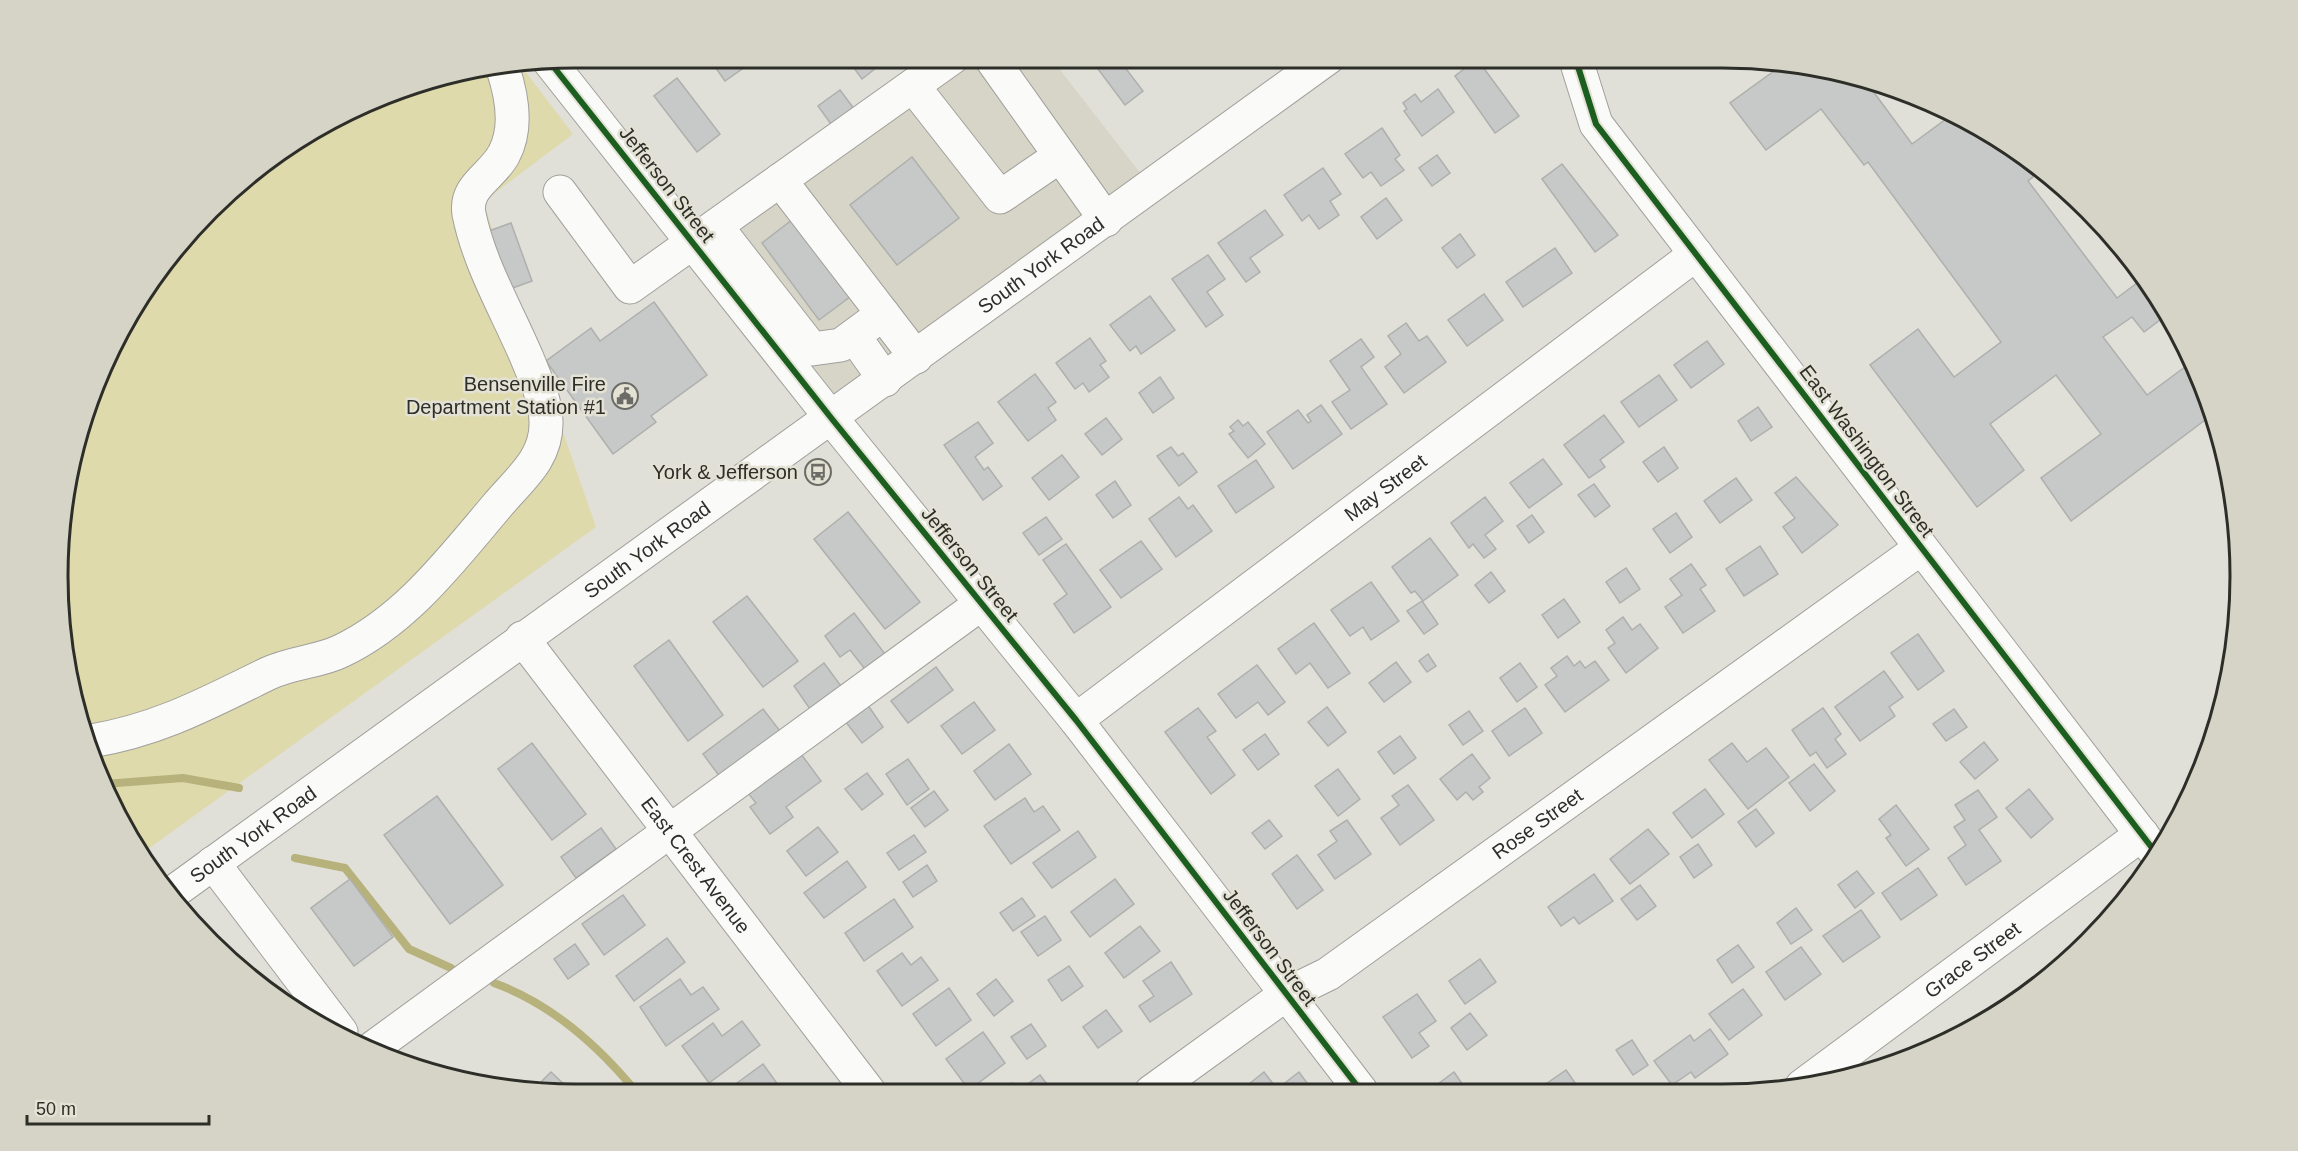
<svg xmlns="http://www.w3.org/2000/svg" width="2298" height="1151" font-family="Arial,sans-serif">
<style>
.built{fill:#d7d5c7}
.green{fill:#dedaac}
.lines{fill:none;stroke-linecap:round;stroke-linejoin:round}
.stream{stroke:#b7b27b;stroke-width:8}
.building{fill:#c7c9c8;stroke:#aeb0ae;stroke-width:1.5}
.minor-casing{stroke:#a1a09b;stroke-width:35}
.major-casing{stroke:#a1a09b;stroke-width:35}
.minor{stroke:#fafaf9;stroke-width:33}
.major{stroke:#fafaf9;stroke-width:33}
.cycleway-casing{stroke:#e3e2d5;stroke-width:10}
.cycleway{stroke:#1b5e20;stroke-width:6}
.labels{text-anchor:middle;stroke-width:5;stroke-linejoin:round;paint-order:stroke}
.street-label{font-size:20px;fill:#2e2e29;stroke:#e3e2d5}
.poi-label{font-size:20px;fill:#2e2e29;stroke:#e3e2d5;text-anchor:end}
.rim{fill:none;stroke:#2e2e29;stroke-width:3}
</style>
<rect width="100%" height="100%" fill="#e0dfd8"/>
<path class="built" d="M 963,57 L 1050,57 L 1148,183 L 834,409 L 702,242 Z"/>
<path class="green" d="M 521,66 L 573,134 L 483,202 L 596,527 L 141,854 L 111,805 L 61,644 L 67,474 L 96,377 L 144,288 L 260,164 L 409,85 Z"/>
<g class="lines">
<g class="stream">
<path d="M 104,784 L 183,778 L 239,788"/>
<path d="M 295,858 L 345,868 L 409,949 L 451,968"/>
<path d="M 494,983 C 552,1004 599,1046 638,1094"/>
</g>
</g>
<g class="building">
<path d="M 708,57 L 748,57 L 752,62 L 725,81 Z"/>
<path d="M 846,57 L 890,57 L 862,79 Z"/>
<path d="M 1106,57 L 1117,57 L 1143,91 L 1125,105 L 1095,65 Z"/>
<path d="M 1477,59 L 1519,116 L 1495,133 L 1455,76 Z"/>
<path d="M 1785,63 L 1824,67 L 1864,79 L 1912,144 L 1953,114 L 2011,145 L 2042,170 L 2028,181 L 2117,298 L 2145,277 L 2154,288 L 2168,314 L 2144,332 L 2132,317 L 2103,337 L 2147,395 L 2193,361 L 2202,377 L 2213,414 L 2071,521 L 2041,478 L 2101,434 L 2056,375 L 1990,424 L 2024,470 L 1977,507 L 1870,365 L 1918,329 L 1954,377 L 2001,342 L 1868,162 L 1864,165 L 1821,109 L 1766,150 L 1730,103 Z"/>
<path d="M 677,78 L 720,134 L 697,152 L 654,96 Z"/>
<path d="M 1438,89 L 1454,112 L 1422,136 L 1404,111 L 1407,109 L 1403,103 L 1415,94 L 1421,102 Z"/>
<path d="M 840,90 L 855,110 L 833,127 L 818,106 Z"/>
<path d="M 1382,128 L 1400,155 L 1395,159 L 1404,170 L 1381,186 L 1371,172 L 1363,178 L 1345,154 Z"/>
<path d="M 1437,155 L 1450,173 L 1432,186 L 1419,168 Z"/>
<path d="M 912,157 L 959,218 L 897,265 L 850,205 Z"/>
<path d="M 1562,164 L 1618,235 L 1595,252 L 1542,179 Z"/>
<path d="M 1323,168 L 1341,194 L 1330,201 L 1339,215 L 1319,229 L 1309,215 L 1302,221 L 1284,195 Z"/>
<path d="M 1386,198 L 1402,220 L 1377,239 L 1361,217 Z"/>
<path d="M 1265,210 L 1283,235 L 1250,258 L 1260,272 L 1246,282 L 1218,243 Z"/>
<path d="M 797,216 L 855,293 L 819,320 L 762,243 Z"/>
<path d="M 511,223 L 532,281 L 507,290 L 486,232 Z"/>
<path d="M 1460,234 L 1475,255 L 1457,268 L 1442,248 Z"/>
<path d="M 1555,248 L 1572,273 L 1523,307 L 1506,282 Z"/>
<path d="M 1208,255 L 1225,279 L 1207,292 L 1223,315 L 1206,327 L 1172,279 Z"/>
<path d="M 1484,294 L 1503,320 L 1467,346 L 1448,320 Z"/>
<path d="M 1150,296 L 1175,330 L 1141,354 L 1136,346 L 1130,351 L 1110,325 Z"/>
<path d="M 654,302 L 707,375 L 651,416 L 656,422 L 613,454 L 546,361 L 591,328 L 600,341 Z"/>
<path d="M 1406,323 L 1419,341 L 1427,336 L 1446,362 L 1404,393 L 1385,367 L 1401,354 L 1388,336 Z"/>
<path d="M 1090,338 L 1106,361 L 1100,365 L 1109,377 L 1089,392 L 1083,383 L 1075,389 L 1056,363 Z"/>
<path d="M 1361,339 L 1374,357 L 1361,367 L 1387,404 L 1351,429 L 1332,402 L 1350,390 L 1330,361 Z"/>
<path d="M 1707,341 L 1724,364 L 1691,388 L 1674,365 Z"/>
<path d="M 1035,374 L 1056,402 L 1048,408 L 1056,420 L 1028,441 L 998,402 Z"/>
<path d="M 1659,375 L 1677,400 L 1639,427 L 1621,402 Z"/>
<path d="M 1160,377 L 1174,398 L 1153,413 L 1139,393 Z"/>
<path d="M 1321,405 L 1342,434 L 1293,469 L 1267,432 L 1298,410 L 1308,423 L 1311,421 L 1307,415 Z"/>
<path d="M 1758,407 L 1772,427 L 1751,441 L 1738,421 Z"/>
<path d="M 1604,415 L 1624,442 L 1600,460 L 1605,467 L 1589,478 L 1564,445 Z"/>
<path d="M 1106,418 L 1122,439 L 1102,455 L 1085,434 Z"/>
<path d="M 1238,420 L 1243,426 L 1248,422 L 1265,444 L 1248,458 L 1229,434 L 1234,431 L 1230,427 Z"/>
<path d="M 978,422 L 993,443 L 975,457 L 984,470 L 988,467 L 1002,486 L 983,500 L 944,445 Z"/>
<path d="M 1171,447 L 1178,456 L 1183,453 L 1197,472 L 1179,486 L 1157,456 Z"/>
<path d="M 1664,447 L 1678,468 L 1658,482 L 1643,462 Z"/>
<path d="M 1062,455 L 1079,477 L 1049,500 L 1032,478 Z"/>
<path d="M 1543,459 L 1562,484 L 1529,508 L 1510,483 Z"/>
<path d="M 1256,460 L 1274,487 L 1236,513 L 1218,486 Z"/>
<path d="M 1796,477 L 1838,525 L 1802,553 L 1783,527 L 1795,518 L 1775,493 Z"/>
<path d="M 1736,478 L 1752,500 L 1720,523 L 1704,501 Z"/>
<path d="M 1115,481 L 1131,505 L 1113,518 L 1096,495 Z"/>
<path d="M 1594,484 L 1610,506 L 1595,517 L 1578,495 Z"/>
<path d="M 1179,497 L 1188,509 L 1193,505 L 1212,531 L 1176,557 L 1149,519 Z"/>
<path d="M 1485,497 L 1503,521 L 1485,535 L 1496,549 L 1484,558 L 1473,544 L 1469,548 L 1451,523 Z"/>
<path d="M 848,512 L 920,602 L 885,629 L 814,539 Z"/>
<path d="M 1676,513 L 1692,537 L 1670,553 L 1653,529 Z"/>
<path d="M 1532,515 L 1544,532 L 1529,543 L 1517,526 Z"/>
<path d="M 1046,517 L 1062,539 L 1039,555 L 1023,533 Z"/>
<path d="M 1430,538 L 1458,575 L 1423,601 L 1415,591 L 1411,593 L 1392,567 Z"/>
<path d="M 1141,541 L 1162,569 L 1121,598 L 1100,570 Z"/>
<path d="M 1066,544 L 1111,607 L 1074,633 L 1054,604 L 1067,594 L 1043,560 Z"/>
<path d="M 1760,546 L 1778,574 L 1744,596 L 1726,569 Z"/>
<path d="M 1691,564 L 1706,585 L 1700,589 L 1715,611 L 1683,633 L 1665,607 L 1682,595 L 1670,579 Z"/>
<path d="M 1626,568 L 1640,589 L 1620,603 L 1606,582 Z"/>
<path d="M 1491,572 L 1505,591 L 1489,603 L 1475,585 Z"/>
<path d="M 1371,582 L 1399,621 L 1371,640 L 1363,627 L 1350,636 L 1331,610 Z"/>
<path d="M 747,596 L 798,661 L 763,687 L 713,622 Z"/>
<path d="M 1564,599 L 1580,622 L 1558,638 L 1542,615 Z"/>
<path d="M 1422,601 L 1438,624 L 1424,634 L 1407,611 Z"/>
<path d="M 854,613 L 888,658 L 868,673 L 850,650 L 840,657 L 825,636 Z"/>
<path d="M 1623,617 L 1632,630 L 1640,624 L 1658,648 L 1626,673 L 1608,648 L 1615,643 L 1606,630 Z"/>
<path d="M 1314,623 L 1350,673 L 1328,688 L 1310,663 L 1296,674 L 1278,649 Z"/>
<path d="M 1918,634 L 1944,671 L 1918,690 L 1891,653 Z"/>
<path d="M 669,640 L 723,715 L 688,741 L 634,666 Z"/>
<path d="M 1428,654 L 1436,666 L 1427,672 L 1419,661 Z"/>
<path d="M 1567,656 L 1574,666 L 1580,661 L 1585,668 L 1595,661 L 1609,680 L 1565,712 L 1545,685 L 1557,676 L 1551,668 Z"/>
<path d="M 1396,662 L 1411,682 L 1384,702 L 1369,683 Z"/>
<path d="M 824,663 L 841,686 L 810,709 L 794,686 Z"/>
<path d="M 1520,663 L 1537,687 L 1517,702 L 1500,678 Z"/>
<path d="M 1257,665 L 1285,702 L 1268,715 L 1258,702 L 1236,718 L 1218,694 Z"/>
<path d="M 936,667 L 953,690 L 908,723 L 891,701 Z"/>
<path d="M 1884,671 L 1903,697 L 1889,707 L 1895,716 L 1860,741 L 1835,707 Z"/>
<path d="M 974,702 L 995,730 L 962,754 L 941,726 Z"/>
<path d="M 867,704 L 883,727 L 862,743 L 845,721 Z"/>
<path d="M 1327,707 L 1346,732 L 1328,746 L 1308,722 Z"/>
<path d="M 1198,708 L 1216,731 L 1207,737 L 1235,775 L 1211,794 L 1165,732 Z"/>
<path d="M 1525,708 L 1542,733 L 1509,756 L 1492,731 Z"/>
<path d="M 1823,708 L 1841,734 L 1835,739 L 1846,754 L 1827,768 L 1816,752 L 1810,756 L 1792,730 Z"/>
<path d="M 763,709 L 780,731 L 720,777 L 703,754 Z"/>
<path d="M 1954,709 L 1967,727 L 1946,741 L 1933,724 Z"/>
<path d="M 1469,711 L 1483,731 L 1463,745 L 1449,725 Z"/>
<path d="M 1265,734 L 1279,754 L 1258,770 L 1243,750 Z"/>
<path d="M 1400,736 L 1416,758 L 1394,774 L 1378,752 Z"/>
<path d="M 1984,742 L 1998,760 L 1975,779 L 1960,762 Z"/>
<path d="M 532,743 L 586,814 L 552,840 L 498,769 Z"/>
<path d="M 1732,743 L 1747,762 L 1766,748 L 1789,777 L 1748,809 L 1709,760 Z"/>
<path d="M 1009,744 L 1031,774 L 995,800 L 974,771 Z"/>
<path d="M 801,754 L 821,781 L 786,807 L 793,817 L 770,834 L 750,807 L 756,803 L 748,793 Z"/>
<path d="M 1472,754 L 1490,778 L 1479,787 L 1483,792 L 1473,800 L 1466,792 L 1457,800 L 1440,779 Z"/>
<path d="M 908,759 L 929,789 L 907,805 L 886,774 Z"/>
<path d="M 1814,764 L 1835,791 L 1810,811 L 1789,783 Z"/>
<path d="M 1338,769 L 1360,799 L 1338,816 L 1315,786 Z"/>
<path d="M 867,773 L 883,794 L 862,810 L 845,789 Z"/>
<path d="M 1408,785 L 1434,820 L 1400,845 L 1381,818 L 1399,805 L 1392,796 Z"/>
<path d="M 1705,789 L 1724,814 L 1692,838 L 1673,813 Z"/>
<path d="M 2029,789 L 2053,819 L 2031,838 L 2006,808 Z"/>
<path d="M 1978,790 L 1997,817 L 1979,830 L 2001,861 L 1966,885 L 1948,858 L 1966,845 L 1954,827 L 1965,820 L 1955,805 Z"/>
<path d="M 934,791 L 948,810 L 925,827 L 911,808 Z"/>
<path d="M 437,796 L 503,885 L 450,924 L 384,835 Z"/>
<path d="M 1025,798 L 1034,812 L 1043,806 L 1060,830 L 1011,864 L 984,826 Z"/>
<path d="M 1896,805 L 1929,849 L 1906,866 L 1886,838 L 1891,835 L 1879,819 Z"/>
<path d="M 1756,809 L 1774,833 L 1756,847 L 1738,822 Z"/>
<path d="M 1269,820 L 1282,836 L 1265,849 L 1252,833 Z"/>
<path d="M 1347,820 L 1371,854 L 1335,879 L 1318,855 L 1337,841 L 1330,831 Z"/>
<path d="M 818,827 L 838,852 L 806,876 L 787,851 Z"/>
<path d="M 601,828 L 616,849 L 576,878 L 561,857 Z"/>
<path d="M 1648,829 L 1669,854 L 1630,884 L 1610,859 Z"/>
<path d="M 1078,831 L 1096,857 L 1052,888 L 1033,863 Z"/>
<path d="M 914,835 L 926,852 L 899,870 L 887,853 Z"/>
<path d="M 1698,844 L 1712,865 L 1694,878 L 1680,857 Z"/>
<path d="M 1297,855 L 1323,890 L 1297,909 L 1272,874 Z"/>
<path d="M 847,861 L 866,887 L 824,918 L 804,893 Z"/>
<path d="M 927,865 L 937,881 L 913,897 L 903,882 Z"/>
<path d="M 1918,868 L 1937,895 L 1901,920 L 1882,893 Z"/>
<path d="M 1857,871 L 1874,893 L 1855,908 L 1838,885 Z"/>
<path d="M 1594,874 L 1613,901 L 1579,924 L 1574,917 L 1561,926 L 1548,907 Z"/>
<path d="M 350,879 L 393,937 L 354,966 L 311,908 Z"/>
<path d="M 1115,879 L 1134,904 L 1090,937 L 1071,912 Z"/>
<path d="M 1640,885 L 1656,906 L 1637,920 L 1621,899 Z"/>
<path d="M 623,895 L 645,925 L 604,955 L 582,924 Z"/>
<path d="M 1022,898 L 1035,916 L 1013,931 L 1000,913 Z"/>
<path d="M 894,899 L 913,927 L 864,961 L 845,933 Z"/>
<path d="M 1796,908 L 1812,930 L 1791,944 L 1777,923 Z"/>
<path d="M 1861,910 L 1880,937 L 1843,962 L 1823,936 Z"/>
<path d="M 1045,916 L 1061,940 L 1038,956 L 1021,932 Z"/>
<path d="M 1140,926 L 1160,951 L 1124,978 L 1105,953 Z"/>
<path d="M 667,938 L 685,962 L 634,1001 L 616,976 Z"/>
<path d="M 575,944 L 589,964 L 568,979 L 554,959 Z"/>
<path d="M 1738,945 L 1754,967 L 1732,983 L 1717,960 Z"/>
<path d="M 1801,947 L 1821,974 L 1785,1000 L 1766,972 Z"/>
<path d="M 902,953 L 911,965 L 921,957 L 938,980 L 902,1006 L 877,971 Z"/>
<path d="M 1480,959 L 1496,982 L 1465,1004 L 1449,981 Z"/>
<path d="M 1171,962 L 1192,994 L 1150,1022 L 1139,1006 L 1154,996 L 1143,981 Z"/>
<path d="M 1069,966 L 1083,986 L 1062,1001 L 1048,980 Z"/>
<path d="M 680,979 L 691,995 L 703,987 L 719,1009 L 666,1046 L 640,1007 Z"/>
<path d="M 996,979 L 1013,1001 L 994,1016 L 977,994 Z"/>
<path d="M 949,988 L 971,1020 L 936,1046 L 913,1014 Z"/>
<path d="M 1743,989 L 1762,1015 L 1729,1040 L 1709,1014 Z"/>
<path d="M 1417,994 L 1436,1021 L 1419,1033 L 1429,1046 L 1412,1058 L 1383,1017 Z"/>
<path d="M 1106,1010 L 1122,1031 L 1098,1048 L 1083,1027 Z"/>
<path d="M 1470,1013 L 1487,1035 L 1467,1050 L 1451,1028 Z"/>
<path d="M 742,1021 L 760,1045 L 709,1083 L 682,1046 L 713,1023 L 722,1036 Z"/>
<path d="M 1031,1024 L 1046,1046 L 1027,1059 L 1011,1037 Z"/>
<path d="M 1710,1029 L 1728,1054 L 1695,1078 L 1691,1072 L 1672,1085 L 1654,1061 L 1690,1035 L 1694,1041 Z"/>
<path d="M 983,1032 L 1005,1063 L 969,1090 L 946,1059 Z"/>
<path d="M 1632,1040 L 1648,1065 L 1633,1075 L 1616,1050 Z"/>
<path d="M 763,1064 L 784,1093 L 728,1093 L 726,1091 Z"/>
<path d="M 1566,1070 L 1580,1090 L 1551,1090 L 1546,1084 Z"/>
<path d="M 551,1072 L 570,1090 L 567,1093 L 551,1092 L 541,1082 Z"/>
<path d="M 1264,1072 L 1277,1089 L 1299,1072 L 1313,1091 L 1239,1092 Z"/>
<path d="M 1454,1072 L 1467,1091 L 1437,1091 L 1434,1087 Z"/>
<path d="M 1040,1075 L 1053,1092 L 999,1092 L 1012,1083 L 1018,1091 Z"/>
</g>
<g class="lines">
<defs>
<g id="minor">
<path d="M 990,57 L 1106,220"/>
<path d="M 1575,57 L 1596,124 L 2156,853"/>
<path d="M 549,61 L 832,419 L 1076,720 L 1361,1091"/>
<path d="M 913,86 L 1000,197 L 1060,156"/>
<path d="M 560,192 L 630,287 L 953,57"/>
<path d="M 716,226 L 812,349 L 841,345 L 883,314 L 780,180"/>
<path d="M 883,314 L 916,357"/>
<path d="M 854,336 L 885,380"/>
<path id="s1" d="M 522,638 L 870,1093"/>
<path id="s2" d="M 1076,720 L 1696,254"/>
<path d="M 91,741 C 158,730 208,703 267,674 C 292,662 319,662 341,651 C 406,620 451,560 496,507 C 518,480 547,460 546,422 C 546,400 535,378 527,358 C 507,311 479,264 469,214 C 464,186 493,176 504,154 C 518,128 512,96 503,69"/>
<path d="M 213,863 L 341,1032"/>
<path d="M 370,1050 L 982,603"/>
<path id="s3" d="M 1802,1086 L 2142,834"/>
<path id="s4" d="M 1151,1092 L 1285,995 L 1328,974 L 1921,548"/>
</g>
<g id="major">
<path id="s5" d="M 168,896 L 1329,57"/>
</g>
</defs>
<use href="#minor" class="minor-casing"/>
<use href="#major" class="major-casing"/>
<use href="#minor" class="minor"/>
<use href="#major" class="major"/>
<defs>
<g id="cycleway">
<path d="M 1575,57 L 1596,124 L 2156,853"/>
<path d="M 549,61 L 832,419 L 1076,720 L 1361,1091"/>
</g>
</defs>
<use href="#cycleway" class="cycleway-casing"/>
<use href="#cycleway" class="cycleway"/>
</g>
<defs>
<symbol id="civic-ring" viewBox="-11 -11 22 22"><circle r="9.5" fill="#e3e2d5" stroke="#6c6c66" stroke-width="1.5"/><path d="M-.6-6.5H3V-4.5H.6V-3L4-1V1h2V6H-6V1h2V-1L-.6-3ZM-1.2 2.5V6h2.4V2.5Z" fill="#6c6c66"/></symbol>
<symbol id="bus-ring" viewBox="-11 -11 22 22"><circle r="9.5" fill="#e3e2d5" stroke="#6c6c66" stroke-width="1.5"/><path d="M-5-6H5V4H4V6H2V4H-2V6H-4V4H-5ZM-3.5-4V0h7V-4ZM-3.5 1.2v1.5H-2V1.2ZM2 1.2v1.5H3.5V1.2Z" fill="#6c6c66"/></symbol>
</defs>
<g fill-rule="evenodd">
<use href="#civic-ring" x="610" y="381" width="30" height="30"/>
<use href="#bus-ring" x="803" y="457" width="30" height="30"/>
</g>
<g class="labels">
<g class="street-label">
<text transform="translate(667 184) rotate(52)" y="7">Jefferson Street</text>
<text dy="7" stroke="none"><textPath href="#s5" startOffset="1077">South York Road</textPath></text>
<text transform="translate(1867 451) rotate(53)" y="7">East Washington Street</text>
<text dy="7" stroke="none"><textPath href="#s2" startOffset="387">May Street</textPath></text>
<text dy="7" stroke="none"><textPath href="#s5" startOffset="591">South York Road</textPath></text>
<text transform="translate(970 564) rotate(51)" y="7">Jefferson Street</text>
<text dy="7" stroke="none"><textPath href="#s4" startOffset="471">Rose Street</textPath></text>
<text dy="7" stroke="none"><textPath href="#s5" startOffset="105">South York Road</textPath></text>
<text dy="7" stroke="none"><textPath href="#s1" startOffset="286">East Crest Avenue</textPath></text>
<text transform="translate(1270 947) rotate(53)" y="7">Jefferson Street</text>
<text dy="7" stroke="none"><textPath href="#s3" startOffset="212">Grace Street</textPath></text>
</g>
<g class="poi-label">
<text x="606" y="391">Bensenville Fire<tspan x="606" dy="23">Department Station #1</tspan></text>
<text x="798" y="479">York &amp; Jefferson</text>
</g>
</g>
<path d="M0 0H2298V1151H0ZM576 68H1722A508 508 0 0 1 2230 576V576A508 508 0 0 1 1722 1084H576A508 508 0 0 1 68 576V576A508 508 0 0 1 576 68Z" fill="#d5d4c7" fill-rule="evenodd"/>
<path class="rim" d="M576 68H1722A508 508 0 0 1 2230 576V576A508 508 0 0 1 1722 1084H576A508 508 0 0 1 68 576V576A508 508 0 0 1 576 68Z"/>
<path d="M27 1115v9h182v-9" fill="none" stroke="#2e2e29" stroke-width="3"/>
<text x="36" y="1115" font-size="18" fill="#2e2e29" stroke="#e3e2d5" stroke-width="4.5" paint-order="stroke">50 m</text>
</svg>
